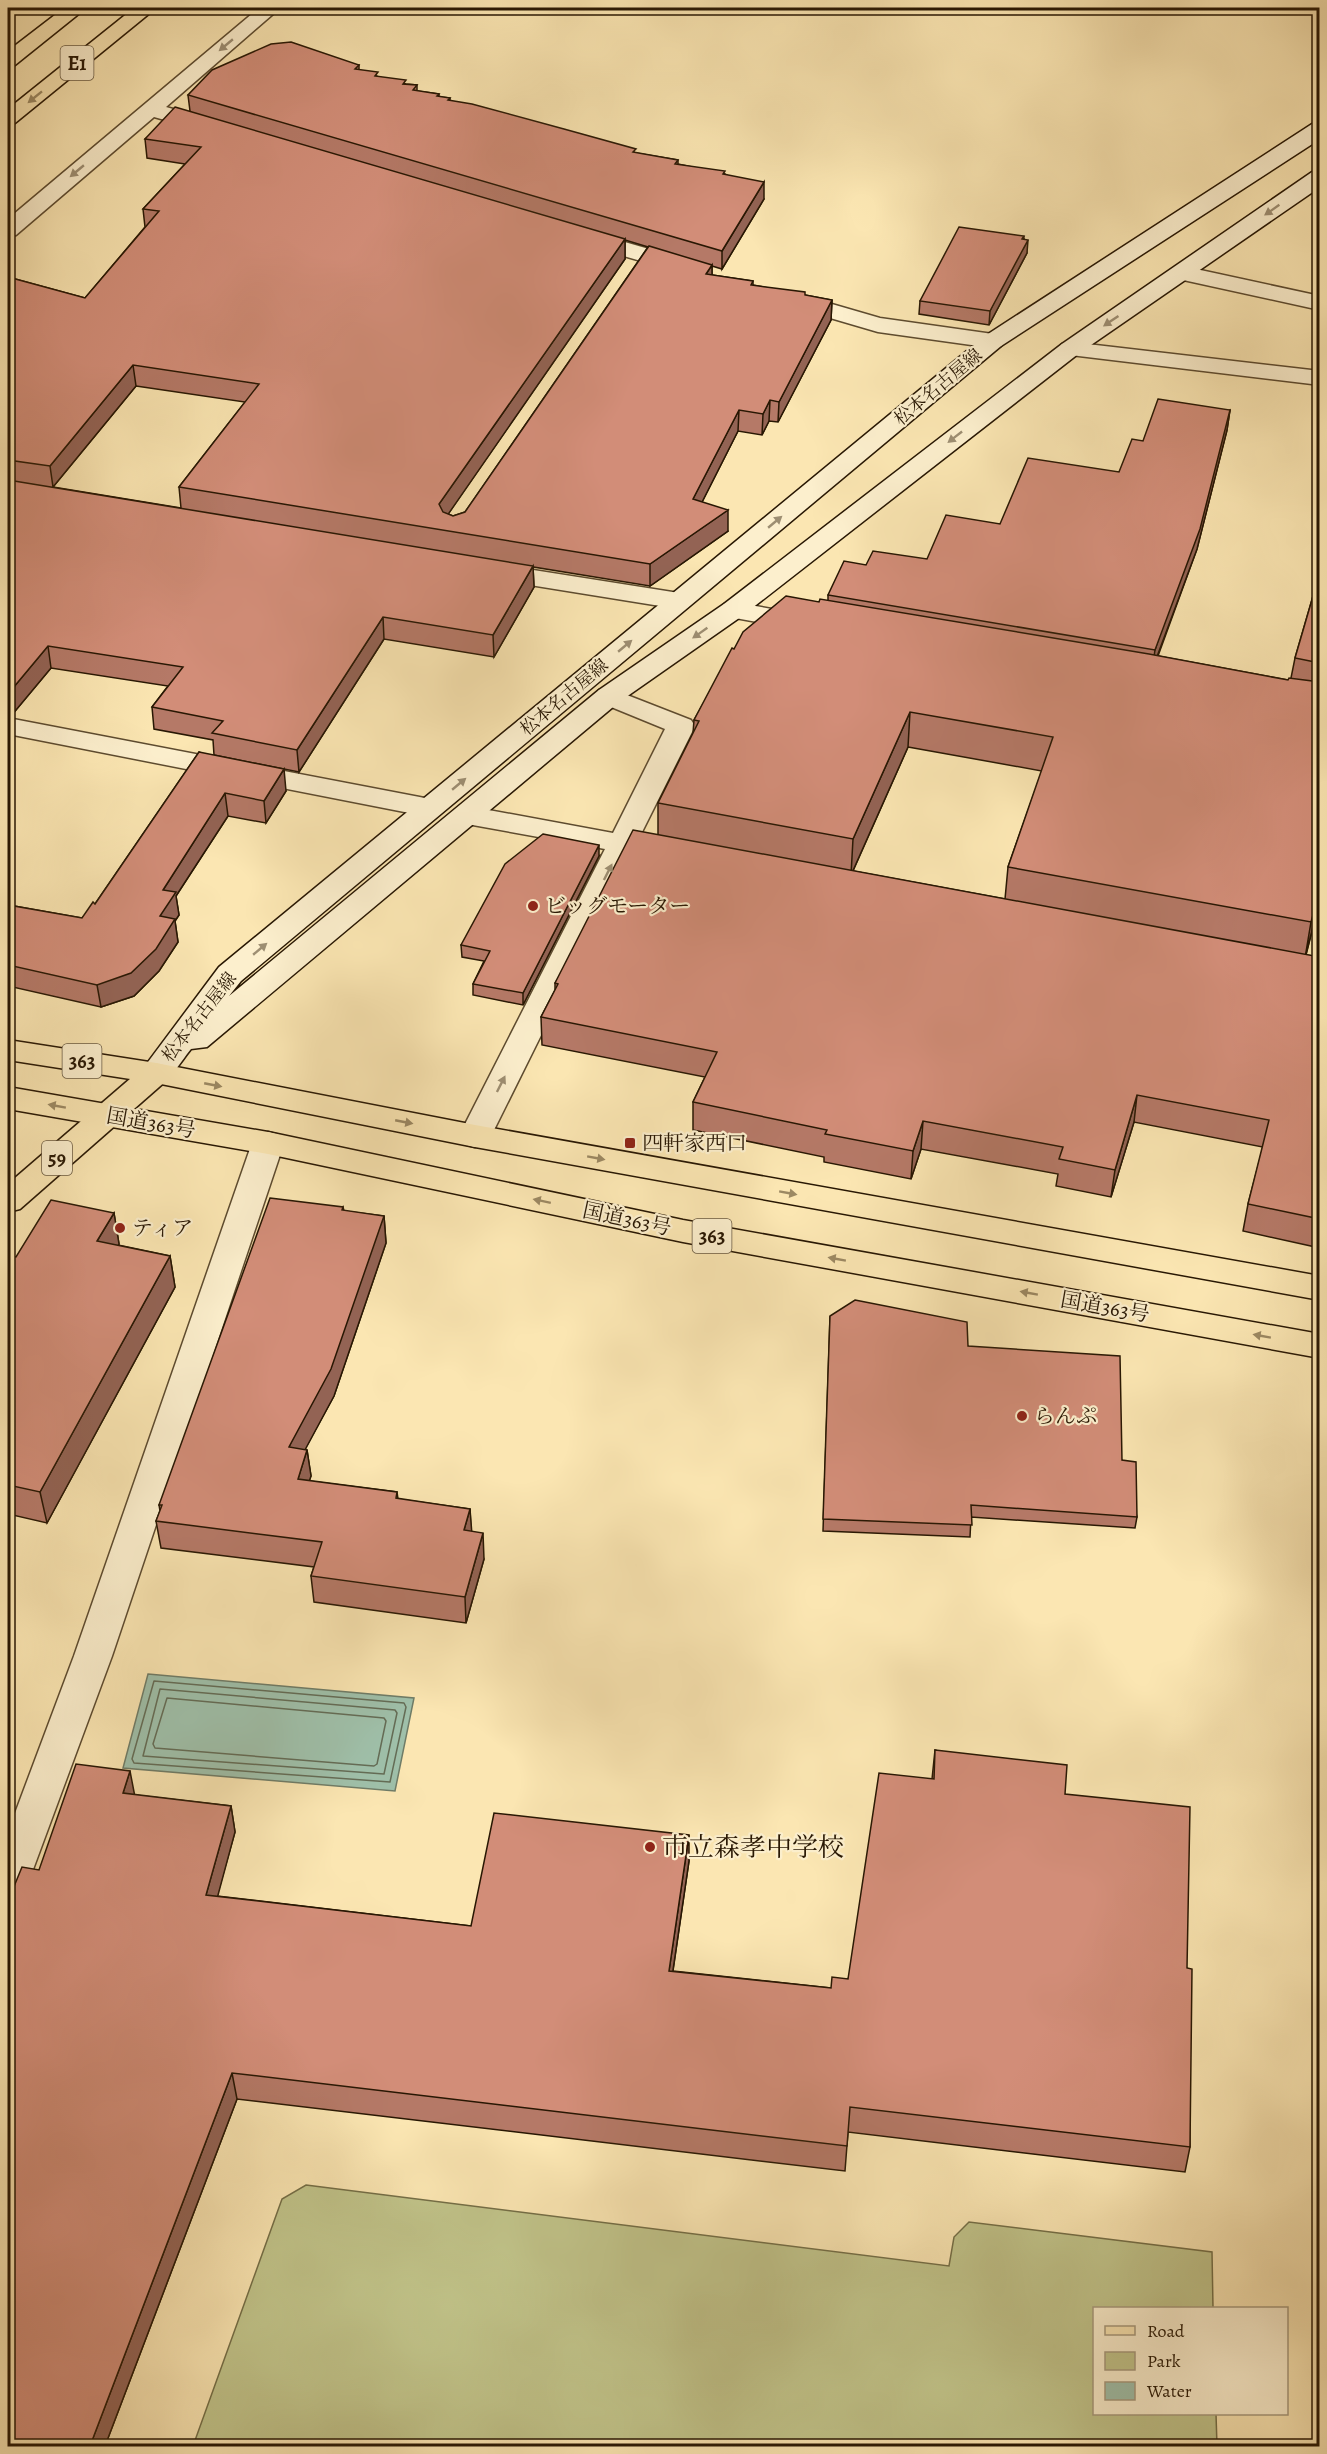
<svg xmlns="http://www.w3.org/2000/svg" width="1327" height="2454" font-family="Alegreya,'Noto Serif JP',serif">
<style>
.green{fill:#c1c48a;stroke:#746e46;stroke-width:1.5}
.water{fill:#9fc0aa;stroke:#6f7c67;stroke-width:1.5}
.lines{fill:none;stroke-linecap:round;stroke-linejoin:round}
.shore{stroke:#646c56;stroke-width:1.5}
.minor-casing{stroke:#5d4b2f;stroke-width:3}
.secondary-casing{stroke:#281703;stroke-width:3}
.primary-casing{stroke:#281703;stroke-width:3}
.trunk-casing{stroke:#281703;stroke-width:3}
.motorway-casing{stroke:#281703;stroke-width:3}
.minor{fill:#fcefcd;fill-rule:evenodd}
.secondary{fill:#fcefcd;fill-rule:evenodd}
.primary{fill:#fbe6b2;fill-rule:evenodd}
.trunk{fill:#fbe6b2;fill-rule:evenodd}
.motorway{fill:#fbe6b2;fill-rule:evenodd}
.wall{fill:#b57967;stroke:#281703;stroke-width:1.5;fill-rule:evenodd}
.shaded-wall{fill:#936354;stroke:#281703;stroke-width:1.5}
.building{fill:#d28d78;stroke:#281703;stroke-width:1.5}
.oneway{fill:#9d8e72}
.oneway2{fill:#9c8963}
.poi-dot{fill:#8f2418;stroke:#fcefcd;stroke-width:2}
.labels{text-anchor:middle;stroke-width:4.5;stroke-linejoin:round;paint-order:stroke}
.far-street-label{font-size:18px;fill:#281703;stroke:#fcefcd}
.shield{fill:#fcefcd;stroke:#685840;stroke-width:1.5}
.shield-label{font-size:20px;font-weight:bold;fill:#281703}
.poi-label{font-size:21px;fill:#281703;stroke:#fcefcd;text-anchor:start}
.street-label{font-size:21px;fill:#281703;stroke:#fcefcd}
.near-poi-label{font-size:26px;fill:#281703;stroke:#fcefcd;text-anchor:start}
</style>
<rect width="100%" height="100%" fill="#fbe6b2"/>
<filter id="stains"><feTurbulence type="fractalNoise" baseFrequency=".00333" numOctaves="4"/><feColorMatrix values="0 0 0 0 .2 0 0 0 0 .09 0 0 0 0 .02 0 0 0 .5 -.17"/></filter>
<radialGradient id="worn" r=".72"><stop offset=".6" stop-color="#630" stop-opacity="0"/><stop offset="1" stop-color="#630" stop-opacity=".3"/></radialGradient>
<path class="green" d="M 306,2185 L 949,2266 L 954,2237 L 969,2222 L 1212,2252 L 1213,2308 L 1094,2308 L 1094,2414 L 1216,2414 L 1217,2446 L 193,2446 L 282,2199 Z"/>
<path class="water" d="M 148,1674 L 414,1698 L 395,1791 L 123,1768 Z"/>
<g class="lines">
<g class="shore">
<path d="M 154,1681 L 404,1703 L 406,1707 L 390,1782 L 134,1763 L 132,1759 Z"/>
<path d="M 160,1689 L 395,1710 L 397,1713 L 384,1774 L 143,1756 Z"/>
<path d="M 167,1698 L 384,1718 L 386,1721 L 377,1764 L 374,1766 L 155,1748 L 153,1744 Z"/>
</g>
<defs>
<g id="minor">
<path d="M 259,8 L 280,8 L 166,107 L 219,122 L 222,127 L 219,132 L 211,133 L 154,117 L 16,235 L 8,237 L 8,219 Z"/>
<path d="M 583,230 L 694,262 L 697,267 L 694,272 L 686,274 L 575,242 L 572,237 L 575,232 Z"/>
<path d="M 1182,266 L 1320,296 L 1320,310 L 1174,278 L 1171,273 L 1174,268 Z"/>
<path d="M 787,291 L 880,318 L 993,334 L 1001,336 L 1005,341 L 1001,346 L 993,348 L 878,332 L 779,303 L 775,298 L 779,293 Z"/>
<path d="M 1070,342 L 1320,371 L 1320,385 L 1062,354 L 1058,349 L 1062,344 Z"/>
<path d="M 489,563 L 679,593 L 688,595 L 692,601 L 688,607 L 679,609 L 480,577 L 476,571 L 480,565 Z"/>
<path d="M 733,602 L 806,615 L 815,617 L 819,623 L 815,629 L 806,631 L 724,616 L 720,610 L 724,604 Z"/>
<path d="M 609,688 L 691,720 L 695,726 L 639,838 L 679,846 L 683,852 L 679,858 L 669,861 L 631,854 L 491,1136 L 486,1144 L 475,1147 L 464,1144 L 459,1136 L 605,849 L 467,824 L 457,821 L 453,815 L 457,809 L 467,806 L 613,833 L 665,729 L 599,702 L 595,696 L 599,690 Z"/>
<path d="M 8,718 L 430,799 L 440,802 L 444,808 L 440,814 L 430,817 L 8,734 Z"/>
<path d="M 268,1132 L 279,1135 L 284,1143 L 112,1656 L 28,1883 L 22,1895 L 8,1900 L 8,1832 L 74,1656 L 252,1143 L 257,1135 Z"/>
</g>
<path id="secondary" d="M 1320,123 L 1320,139 L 1001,346 L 241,981 L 229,996 L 599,690 L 724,604 L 1062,344 L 1312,172 L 1320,171 L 1320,187 L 1078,354 L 742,616 L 619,702 L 207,1047 L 191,1049 C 177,1066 169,1087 145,1080 L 140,1073 L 145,1066 L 219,967 L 985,336 L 1312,124 Z"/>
<path id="primary" d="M 156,1063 L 167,1066 L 172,1073 L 167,1080 L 20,1209 L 8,1212 L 8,1184 L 145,1066 Z"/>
<g id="trunk">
<path d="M 8,1040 L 156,1063 L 475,1125 L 1320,1276 L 1320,1300 L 475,1147 L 156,1083 L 8,1060 Z"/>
<path d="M 8,1087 L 268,1132 L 683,1220 L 1320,1334 L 1320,1358 L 683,1242 L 268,1154 L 8,1109 Z"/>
</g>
<g id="motorway">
<path d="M 64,8 L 86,8 L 15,65 L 8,67 L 8,51 Z"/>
<path d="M 134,8 L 156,8 L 15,123 L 8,125 L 8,109 Z"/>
</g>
</defs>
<use href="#minor" class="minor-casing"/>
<use href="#secondary" class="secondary-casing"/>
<use href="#primary" class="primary-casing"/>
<use href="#trunk" class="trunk-casing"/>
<use href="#motorway" class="motorway-casing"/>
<use href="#minor" class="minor"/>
<use href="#secondary" class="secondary"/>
<use href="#primary" class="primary"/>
<use href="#trunk" class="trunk"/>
<use href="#motorway" class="motorway"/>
</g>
<g class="wall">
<path d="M 359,65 L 359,70 L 379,77 L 406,84 L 417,85 L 417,91 L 439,94 L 439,97 L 450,98 L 450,101 L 636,153 L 678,160 L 678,164 L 725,174 L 764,199 L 722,269 L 712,266 L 712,275 L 753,281 L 753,285 L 832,300 L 831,320 L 778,422 L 769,421 L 762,435 L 738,431 L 702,502 L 728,531 L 650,586 L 533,567 L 534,587 L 494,657 L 384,639 L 299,772 L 214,755 L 213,740 L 154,729 L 152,707 L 168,686 L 51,668 L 11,716 L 8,716 L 8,277 L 85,298 L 145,227 L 143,209 L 185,164 L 147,158 L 145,139 L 190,111 L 188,95 ZM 625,240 L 648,247 L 465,512 L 453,516 L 448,514 L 625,259 ZM 136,386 L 245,402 L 179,487 L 181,508 L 53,487 Z"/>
<path d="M 1024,239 L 1027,253 L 989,325 L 919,314 L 920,301 Z"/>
<path d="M 1230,410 L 1227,430 L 1197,549 L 1158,656 L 1288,680 L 1291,678 L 1295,658 L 1320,572 L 1320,900 L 1306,955 L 1320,957 L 1320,1248 L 1243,1231 L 1248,1204 L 1263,1147 L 1134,1122 L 1111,1197 L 1056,1186 L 1058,1174 L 921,1149 L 911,1179 L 824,1162 L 824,1157 L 693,1130 L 693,1102 L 705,1077 L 542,1045 L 541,1017 L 555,990 L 555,983 L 658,835 L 658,803 L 693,733 L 694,720 L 734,649 L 819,602 L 828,601 L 828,595 L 866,565 L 927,559 L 1000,524 L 1119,472 L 1143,441 ZM 908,747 L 1042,771 L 1008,867 L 1005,899 L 853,871 Z"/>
<path d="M 199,752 L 286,791 L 266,823 L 228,816 L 176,896 L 179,915 L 175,921 L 178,942 L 159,971 L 134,996 L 101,1007 L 8,986 L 8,905 L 82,918 L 95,904 Z"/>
<path d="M 599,856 L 523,1005 L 473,995 L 473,984 L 484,961 L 462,957 L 461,945 Z"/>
<path d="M 343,1207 L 344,1211 L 384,1216 L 386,1243 L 334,1396 L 305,1449 L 307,1450 L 311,1476 L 309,1481 L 397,1492 L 398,1499 L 470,1509 L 471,1531 L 484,1559 L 466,1623 L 314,1602 L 311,1576 L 314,1567 L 161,1548 L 156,1521 L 160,1511 L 159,1505 Z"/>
<path d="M 114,1213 L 119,1244 L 118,1245 L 170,1256 L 175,1287 L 47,1523 L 8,1514 L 8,1256 L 16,1257 Z"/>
<path d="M 830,1317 L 968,1346 L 1122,1460 L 1137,1517 L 1135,1528 L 971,1517 L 970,1537 L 823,1531 Z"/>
<path d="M 935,1750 L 1065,1794 L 1187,1968 L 1190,2147 L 1185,2172 L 848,2132 L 845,2171 L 237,2099 L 105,2446 L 8,2446 L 39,1870 L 135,1795 L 231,1806 L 235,1832 L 217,1896 L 471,1926 L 689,1861 L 673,1971 L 831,1988 L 848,1979 L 932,1779 Z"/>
</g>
<g class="shaded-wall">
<path d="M 764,182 L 764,199 L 722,269 L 722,251 Z"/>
<path d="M 1024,236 L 1023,249 L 1028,240 L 1027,253 L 989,325 L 990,311 Z"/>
<path d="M 625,239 L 625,259 L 440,526 L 439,504 Z"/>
<path d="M 712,265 L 712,285 L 706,274 Z"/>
<path d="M 832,300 L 831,320 L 778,422 L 779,402 Z"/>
<path d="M 133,365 L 136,386 L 53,487 L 50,466 Z"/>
<path d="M 770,400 L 769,421 L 762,435 L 763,414 Z"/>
<path d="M 739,410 L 738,431 L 693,520 L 693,499 Z"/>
<path d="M 1230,410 L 1227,430 L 1197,549 L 1152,670 L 1155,650 Z"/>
<path d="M 728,510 L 728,531 L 650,586 L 650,564 Z"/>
<path d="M 533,566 L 534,587 L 494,657 L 493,635 Z"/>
<path d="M 383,617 L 384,639 L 299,772 L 297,750 Z"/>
<path d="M 48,646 L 51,668 L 11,716 L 8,694 Z"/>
<path d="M 910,712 L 908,747 L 851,875 L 853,839 Z"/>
<path d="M 284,769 L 286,791 L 266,823 L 264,801 Z"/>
<path d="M 225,793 L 228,816 L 176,896 L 179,915 L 175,921 L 178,942 L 159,971 L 134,996 L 101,1007 L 97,985 L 160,916 L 163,890 Z"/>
<path d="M 599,845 L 599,856 L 523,1005 L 523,993 Z"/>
<path d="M 1320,890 L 1320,899 L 1305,958 L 1311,922 Z"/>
<path d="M 1137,1095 L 1134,1122 L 1111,1197 L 1115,1170 Z"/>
<path d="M 923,1121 L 921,1149 L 911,1179 L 913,1151 Z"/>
<path d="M 114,1213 L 119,1244 L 103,1272 L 97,1241 Z"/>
<path d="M 384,1216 L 386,1243 L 334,1396 L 292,1474 L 289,1447 Z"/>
<path d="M 170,1256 L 175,1287 L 47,1523 L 40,1492 Z"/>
<path d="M 307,1450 L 311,1476 L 301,1506 L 298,1479 Z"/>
<path d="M 470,1509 L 472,1535 L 464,1530 Z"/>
<path d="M 483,1533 L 484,1559 L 466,1623 L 465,1597 Z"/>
<path d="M 130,1771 L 135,1797 L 123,1793 Z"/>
<path d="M 231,1806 L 235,1832 L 211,1921 L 206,1895 Z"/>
<path d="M 689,1835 L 689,1861 L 669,1997 L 669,1971 Z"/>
<path d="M 232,2073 L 237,2099 L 105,2446 L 90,2446 Z"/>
</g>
<g class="building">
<path d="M 291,42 L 359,65 L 355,69 L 378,72 L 375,76 L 406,80 L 403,84 L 417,85 L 413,90 L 439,94 L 437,96 L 450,98 L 448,100 L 472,104 L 564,129 L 636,149 L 633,152 L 678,160 L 675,164 L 725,171 L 723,174 L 764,182 L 722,251 L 188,95 L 212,70 L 271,44 Z"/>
<path d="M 175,107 L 625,239 L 439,504 L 443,512 L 453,516 L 465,512 L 649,246 L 712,265 L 706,274 L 753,281 L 751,285 L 805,292 L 805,295 L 832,300 L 779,402 L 770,400 L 763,414 L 739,410 L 693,499 L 728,510 L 650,564 L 179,487 L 259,384 L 133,365 L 50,466 L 8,460 L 8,277 L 85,298 L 159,211 L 143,209 L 201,147 L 145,139 Z"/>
<path d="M 959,227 L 1024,236 L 1022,239 L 1028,240 L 990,311 L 920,301 Z"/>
<path d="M 1158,399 L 1230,410 L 1200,529 L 1155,650 L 828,595 L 844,561 L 866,565 L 873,551 L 927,559 L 946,515 L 1000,524 L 1028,458 L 1119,472 L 1132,439 L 1143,441 Z"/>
<path d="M 8,480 L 533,566 L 493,635 L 383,617 L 297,750 L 212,733 L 223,721 L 152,707 L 183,667 L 48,646 L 8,694 Z"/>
<path d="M 1320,572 L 1320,663 L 1295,658 Z"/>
<path d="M 786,596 L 819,602 L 820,599 L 1149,654 L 1288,680 L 1289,678 L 1320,682 L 1320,890 L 1311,922 L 1008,867 L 1053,737 L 910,712 L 853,839 L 658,803 L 699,721 L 694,720 L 732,648 L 734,649 L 743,632 Z"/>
<path d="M 199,752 L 284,769 L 264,801 L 225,793 L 163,890 L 176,892 L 160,916 L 175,919 L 156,949 L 131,973 L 97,985 L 8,965 L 8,905 L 82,918 L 93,902 L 95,904 Z"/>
<path d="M 633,830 L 1320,957 L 1320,1219 L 1248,1204 L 1269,1120 L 1137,1095 L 1115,1170 L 1059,1159 L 1063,1147 L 923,1121 L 913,1151 L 825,1134 L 827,1130 L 693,1102 L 717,1052 L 541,1017 L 558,984 L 555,983 Z"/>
<path d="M 543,834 L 599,845 L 523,993 L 473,984 L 490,951 L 461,945 L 505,864 Z"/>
<path d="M 270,1198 L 343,1207 L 342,1210 L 384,1216 L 331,1369 L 289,1447 L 307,1450 L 298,1479 L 397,1492 L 396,1498 L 470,1509 L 464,1530 L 483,1533 L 465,1597 L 311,1576 L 322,1542 L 156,1521 L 162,1505 L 159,1505 Z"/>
<path d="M 51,1200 L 114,1213 L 97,1241 L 170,1256 L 40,1492 L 8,1485 L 8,1256 L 16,1257 Z"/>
<path d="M 855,1300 L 967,1322 L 968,1346 L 1120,1356 L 1122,1460 L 1136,1462 L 1137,1517 L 971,1505 L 972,1525 L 823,1519 L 830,1316 Z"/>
<path d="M 935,1750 L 1067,1765 L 1065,1794 L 1190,1807 L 1187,1968 L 1192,1969 L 1190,2147 L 850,2107 L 847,2146 L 232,2073 L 90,2446 L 8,2446 L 8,1901 L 22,1867 L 39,1870 L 76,1764 L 130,1771 L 123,1793 L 231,1806 L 206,1895 L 471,1926 L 494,1813 L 689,1835 L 669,1971 L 831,1988 L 832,1977 L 848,1979 L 879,1773 L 934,1779 Z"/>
</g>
<defs><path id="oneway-solid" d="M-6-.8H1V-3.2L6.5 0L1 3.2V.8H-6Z" transform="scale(1.5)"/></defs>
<g class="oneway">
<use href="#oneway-solid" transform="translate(226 45) rotate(140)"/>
<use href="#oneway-solid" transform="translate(77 171) rotate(140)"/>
<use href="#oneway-solid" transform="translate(1272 210) rotate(145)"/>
<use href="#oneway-solid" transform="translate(1111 321) rotate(146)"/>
<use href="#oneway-solid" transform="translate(955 437) rotate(142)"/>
<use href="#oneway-solid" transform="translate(775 522) rotate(-40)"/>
<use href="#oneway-solid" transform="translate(700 633) rotate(145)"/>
<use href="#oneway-solid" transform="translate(625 646) rotate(-40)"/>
<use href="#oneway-solid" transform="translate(459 784) rotate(-40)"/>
<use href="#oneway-solid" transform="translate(608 872) rotate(-63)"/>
<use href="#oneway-solid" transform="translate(260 949) rotate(-40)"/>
<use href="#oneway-solid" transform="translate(501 1084) rotate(-63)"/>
</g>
<g class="oneway2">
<use href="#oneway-solid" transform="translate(35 97) rotate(141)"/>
<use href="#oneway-solid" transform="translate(213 1085) rotate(11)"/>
<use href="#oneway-solid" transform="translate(57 1106) rotate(-170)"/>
<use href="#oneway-solid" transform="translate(404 1122) rotate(11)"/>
<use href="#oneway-solid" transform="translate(596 1158) rotate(10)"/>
<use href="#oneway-solid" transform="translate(788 1193) rotate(10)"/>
<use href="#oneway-solid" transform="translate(542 1201) rotate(-168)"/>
<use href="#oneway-solid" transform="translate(837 1259) rotate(-170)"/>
<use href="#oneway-solid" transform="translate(1029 1293) rotate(-170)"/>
<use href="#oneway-solid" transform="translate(1262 1336) rotate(-170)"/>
</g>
<g class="poi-dot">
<circle cx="533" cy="906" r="6"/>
<rect x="624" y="1137" width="12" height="12" rx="3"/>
<circle cx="120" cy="1228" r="6"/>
<circle cx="1022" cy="1416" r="6"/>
<circle cx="650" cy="1847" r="6"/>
</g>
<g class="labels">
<g class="far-street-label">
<text transform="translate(938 387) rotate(-40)" y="6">松本名古屋線</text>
<text transform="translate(564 697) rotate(-40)" y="6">松本名古屋線</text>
<text transform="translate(199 1017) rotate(-52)" y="6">松本名古屋線</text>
</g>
<g class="shield">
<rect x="60.5" y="46" width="33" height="34" rx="4.5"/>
<rect x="62.5" y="1044" width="39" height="34" rx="4.5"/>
<rect x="42" y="1141" width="30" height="34" rx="4.5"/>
<rect x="692.5" y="1219" width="39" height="34" rx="4.5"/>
</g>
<g class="shield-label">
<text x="77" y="70">E1</text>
<text x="82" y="1068">363</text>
<text x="57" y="1165">59</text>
<text x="712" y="1243">363</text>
</g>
<g class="poi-label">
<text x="545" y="913">ビッグモーター</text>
<text x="642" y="1150">四軒家西口</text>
<text x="132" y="1235">ティア</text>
<text x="1034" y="1423">らんぷ</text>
</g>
<g class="street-label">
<text transform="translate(151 1123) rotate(10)" y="7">国道363号</text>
<text transform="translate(627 1219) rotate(12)" y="7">国道363号</text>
<text transform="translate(1105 1307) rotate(10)" y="7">国道363号</text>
</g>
<g class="near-poi-label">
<text x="662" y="1856">市立森孝中学校</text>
</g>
</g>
<rect width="1327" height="2454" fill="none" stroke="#fbe6b2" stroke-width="30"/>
<rect x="9" y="9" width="1309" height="2436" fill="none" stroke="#281703" stroke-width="3"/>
<rect x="15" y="15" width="1297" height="2424" fill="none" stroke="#281703" stroke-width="1.5"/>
<rect x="1093" y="2307" width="195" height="108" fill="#fcefcd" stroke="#a7997c" stroke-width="1.5"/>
<rect x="1105" y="2326" width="30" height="9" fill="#fbe6b2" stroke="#a7997c" stroke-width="1.5"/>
<text x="1147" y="2337" font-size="18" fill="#281703">Road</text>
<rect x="1105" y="2352" width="30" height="18" fill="#c1c48a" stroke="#a7997c" stroke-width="1.5"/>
<text x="1147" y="2367" font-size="18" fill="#281703">Park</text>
<rect x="1105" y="2382" width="30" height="18" fill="#9fc0aa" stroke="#a7997c" stroke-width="1.5"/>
<text x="1147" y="2397" font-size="18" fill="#281703">Water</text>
<rect width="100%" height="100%" filter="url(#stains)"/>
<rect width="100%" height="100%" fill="url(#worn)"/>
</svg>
